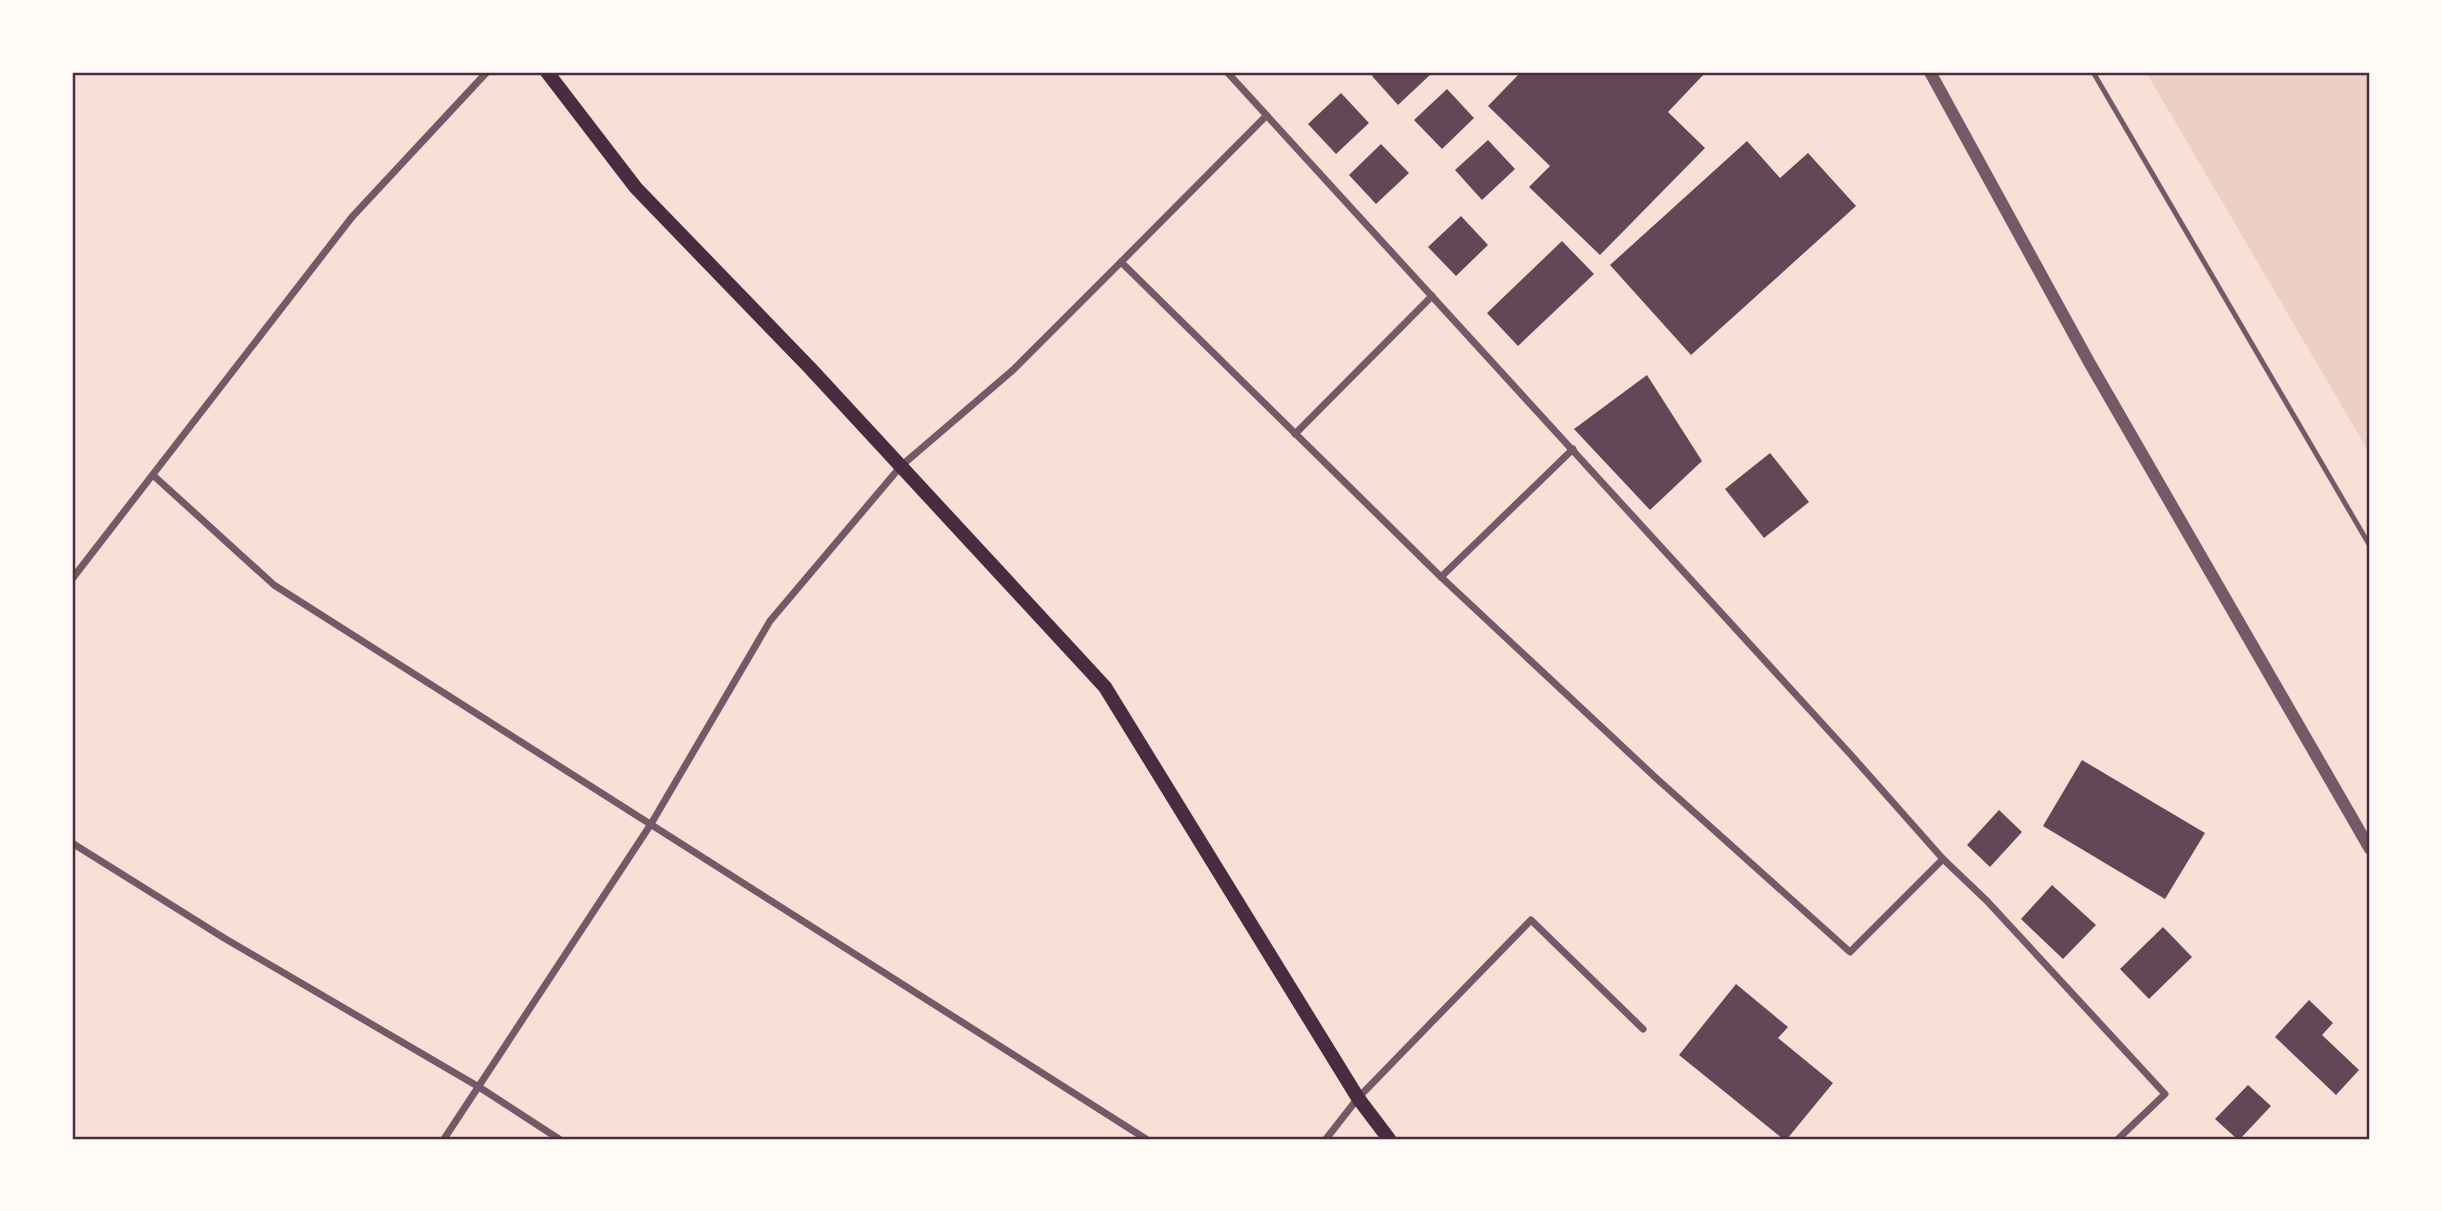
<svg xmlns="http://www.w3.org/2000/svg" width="2442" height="1211" font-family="'DejaVu Sans',sans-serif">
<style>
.green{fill:#ebcfc5}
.building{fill:#644757}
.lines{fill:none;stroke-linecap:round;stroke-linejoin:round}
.service{stroke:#755966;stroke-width:5}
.minor{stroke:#755966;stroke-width:7}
.tertiary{stroke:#755966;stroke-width:12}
.secondary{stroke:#4a2c40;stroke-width:14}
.neatline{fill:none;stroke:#4a2c40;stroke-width:2.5}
</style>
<rect width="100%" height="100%" fill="#f7e1d7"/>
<path class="green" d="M 2146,72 L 2370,72 L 2370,454 Z"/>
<g class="building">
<path d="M 1376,72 L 1429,72 L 1431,74 L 1398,105 L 1372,76 Z"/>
<path d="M 1521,72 L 1706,72 L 1668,112 L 1705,148 L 1600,255 L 1529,187 L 1550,166 L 1488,106 Z"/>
<path d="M 1447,89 L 1474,118 L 1442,149 L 1414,120 Z"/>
<path d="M 1341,93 L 1369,123 L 1336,154 L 1308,124 Z"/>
<path d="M 1488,140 L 1515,169 L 1482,200 L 1455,170 Z"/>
<path d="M 1747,141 L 1780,178 L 1808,153 L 1856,206 L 1691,355 L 1610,265 Z"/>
<path d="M 1381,144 L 1409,173 L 1376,204 L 1349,175 Z"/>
<path d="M 1461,216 L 1488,245 L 1456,276 L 1428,247 Z"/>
<path d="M 1562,241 L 1594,274 L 1518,346 L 1487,313 Z"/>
<path d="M 1647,375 L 1702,461 L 1650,510 L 1574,429 Z"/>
<path d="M 1770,453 L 1809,502 L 1764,538 L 1725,489 Z"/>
<path d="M 2082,760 L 2205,833 L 2165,899 L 2043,826 Z"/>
<path d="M 1999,810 L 2022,832 L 1990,867 L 1967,845 Z"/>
<path d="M 2052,885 L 2096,925 L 2063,959 L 2021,919 Z"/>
<path d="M 2163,927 L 2192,957 L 2149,999 L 2120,969 Z"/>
<path d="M 1736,984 L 1788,1027 L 1778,1038 L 1833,1083 L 1787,1139 L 1783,1139 L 1679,1055 Z"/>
<path d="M 2309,1000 L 2333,1023 L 2322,1035 L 2359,1070 L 2336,1095 L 2275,1037 Z"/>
<path d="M 2248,1085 L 2271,1106 L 2240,1139 L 2237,1139 L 2215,1119 Z"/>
</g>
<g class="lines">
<path class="service" d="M 2093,72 L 2370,546"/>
<g class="minor">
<path d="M 1227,72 L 1851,755 L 1943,859 L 1987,901 L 2165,1094 L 2118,1139"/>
<path d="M 1266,116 L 1121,262 L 1441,577 L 1656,778 L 1850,952 L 1943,859"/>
<path d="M 1295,434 L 1432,296"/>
<path d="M 154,476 L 274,585 L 1146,1139"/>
<path d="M 1441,577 L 1573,449"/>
<path d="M 72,579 L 352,217 L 487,72"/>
<path d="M 72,843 L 224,938 L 479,1087 L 559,1139"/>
<path d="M 444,1139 L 651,824 L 770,621 L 901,466 L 1013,370 L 1121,262"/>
<path d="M 1326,1139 L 1358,1098 L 1531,920 L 1643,1029"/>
</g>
<path class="tertiary" d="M 1930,72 L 2089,362 L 2370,849"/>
<path class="secondary" d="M 547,72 L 636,188 L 810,368 L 1105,687 L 1358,1098 L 1389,1139"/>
</g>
<rect width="2442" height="1211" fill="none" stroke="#fffaf5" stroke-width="147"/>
<rect x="74" y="74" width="2294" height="1064" class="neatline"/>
</svg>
